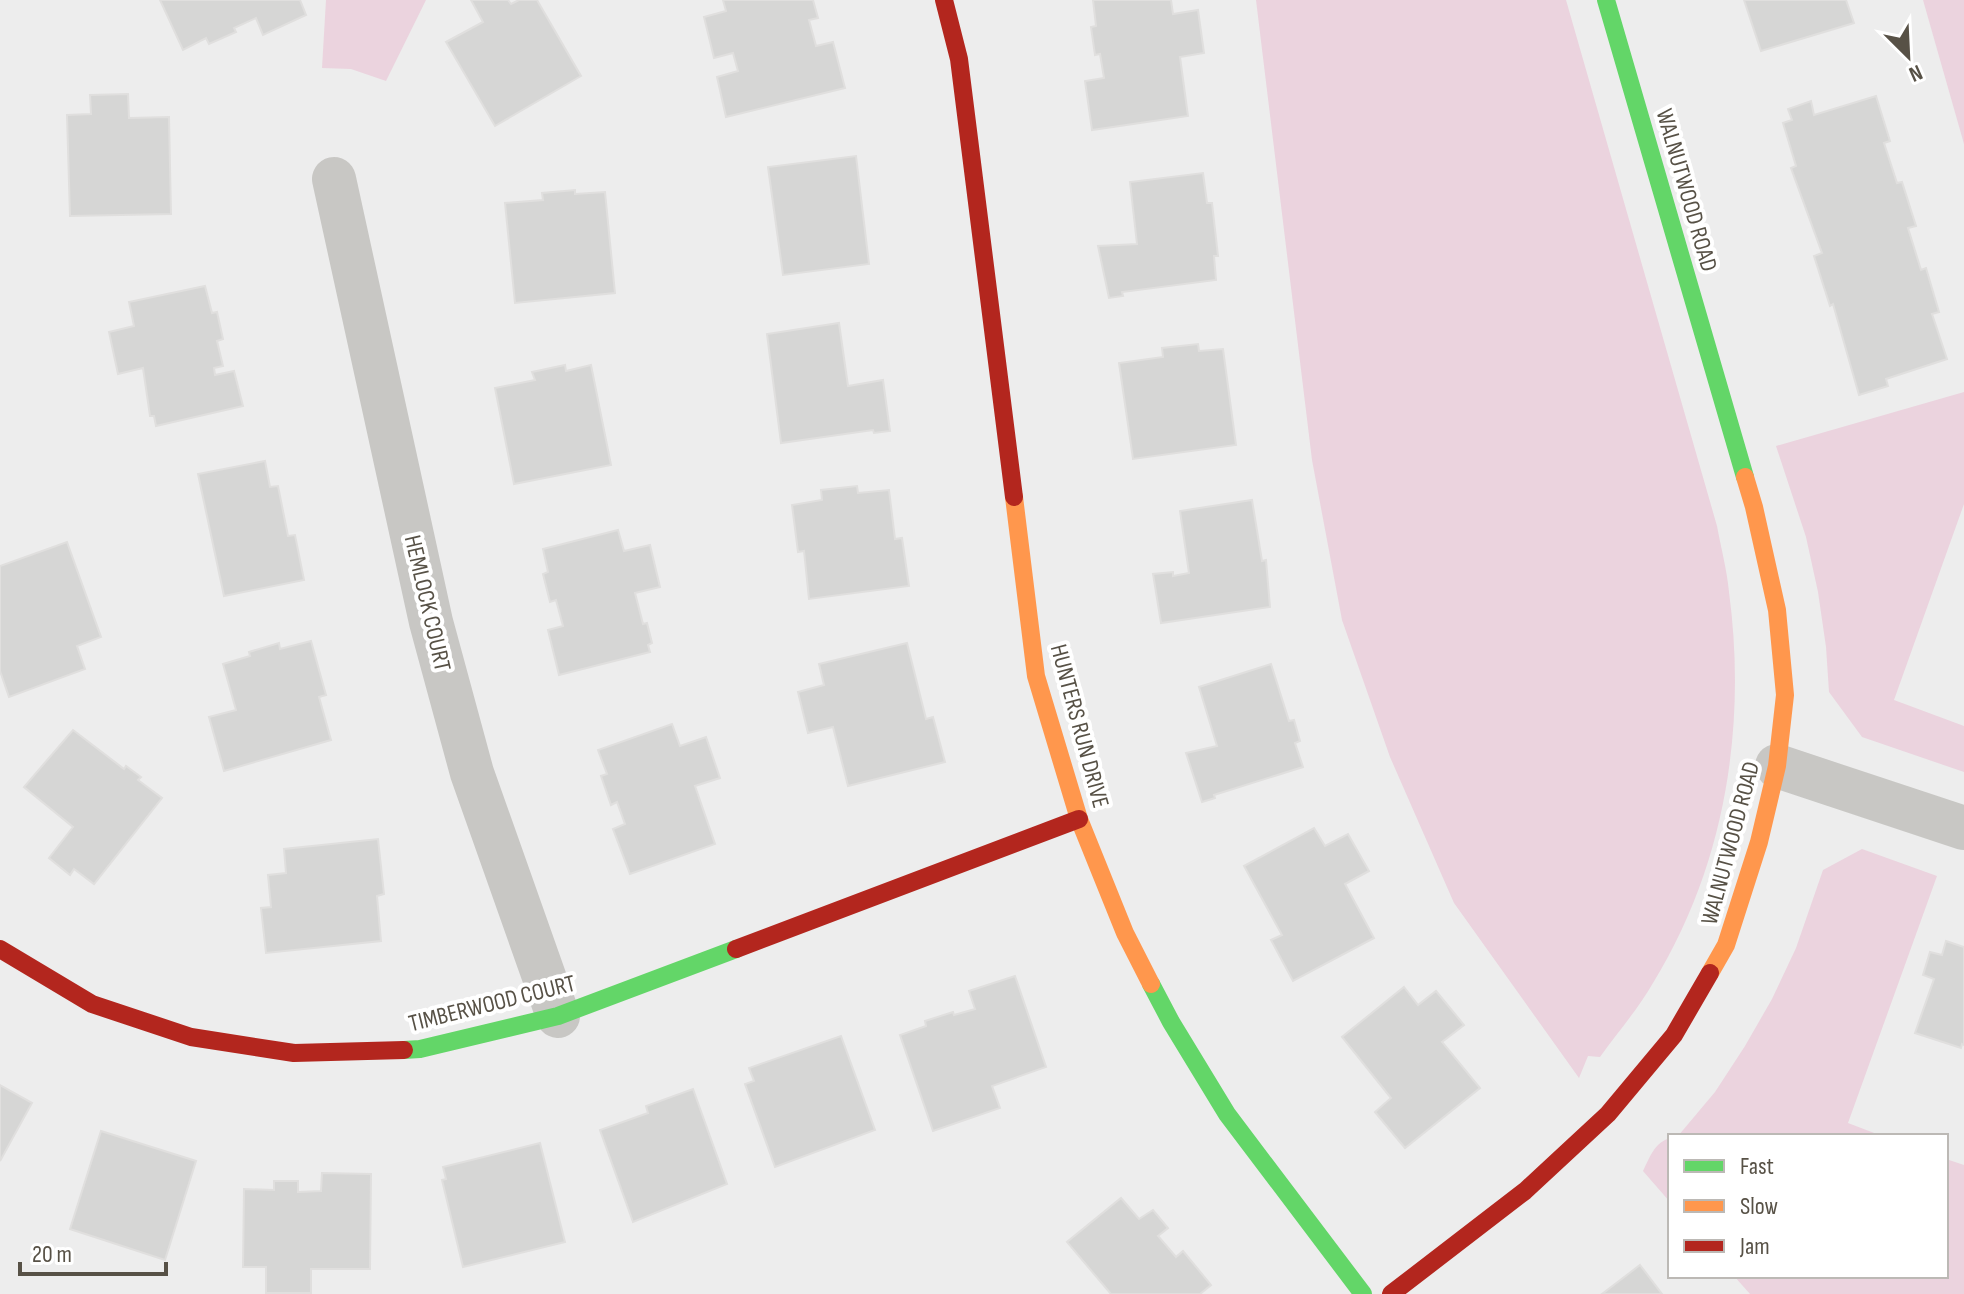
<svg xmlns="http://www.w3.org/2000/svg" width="1964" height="1294" font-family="'Sofia Sans Condensed',sans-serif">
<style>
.green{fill:#ebd3de}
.building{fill:#d6d6d5;stroke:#e0dfde;stroke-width:2}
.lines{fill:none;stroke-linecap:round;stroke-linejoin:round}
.street{stroke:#c8c7c4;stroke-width:44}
.fast{stroke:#63d668;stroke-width:18}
.slow{stroke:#ff974d;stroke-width:18}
.jam{stroke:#b3261e;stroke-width:18}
.labels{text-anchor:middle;stroke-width:8;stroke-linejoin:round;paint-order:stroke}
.street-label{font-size:24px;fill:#575146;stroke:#fff}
</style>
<rect width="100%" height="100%" fill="#ededed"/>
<g class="green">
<path d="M 326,0 L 426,0 L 386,81 L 351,69 L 322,68 Z"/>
<path d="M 1256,0 L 1566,0 L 1717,526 C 1721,548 1727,570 1729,592 C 1747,727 1725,866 1653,983 C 1638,1009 1618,1032 1600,1057 L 1588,1056 L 1579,1078 L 1454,903 L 1390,757 L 1342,620 L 1312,460 Z"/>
<path d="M 1923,0 L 1964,0 L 1964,144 Z"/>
<path d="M 1964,392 L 1964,504 L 1894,700 L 1964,726 L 1964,772 L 1862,737 L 1829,692 L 1826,647 L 1818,592 L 1806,537 L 1776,446 Z"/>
<path d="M 1862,849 L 1937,876 L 1848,1123 L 1882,1136 L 1678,1136 L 1715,1092 L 1745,1046 L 1772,999 L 1796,948 L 1823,870 Z"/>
<path d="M 1670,1138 L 1670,1202 L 1643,1171 C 1650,1157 1654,1143 1670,1138 Z"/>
<path d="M 1946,1159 L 1964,1165 L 1964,1294 L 1750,1294 L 1734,1276 L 1946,1276 Z"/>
</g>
<g class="building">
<path d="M 160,0 L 300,0 L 306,15 L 263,35 L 256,18 L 234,28 L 236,32 L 209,44 L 206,38 L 183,50 Z"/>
<path d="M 471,0 L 508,0 L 511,4 L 519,0 L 537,0 L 581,76 L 495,126 L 446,42 L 483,22 Z"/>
<path d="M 723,0 L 813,0 L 818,18 L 809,20 L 816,46 L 833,42 L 845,88 L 726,117 L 717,77 L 738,71 L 733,53 L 714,58 L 704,17 L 726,11 Z"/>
<path d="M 1093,0 L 1171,0 L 1173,14 L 1198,10 L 1204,53 L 1180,57 L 1188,116 L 1092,130 L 1085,81 L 1104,78 L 1100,54 L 1095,55 L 1091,27 L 1096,26 Z"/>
<path d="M 1744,0 L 1846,0 L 1854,23 L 1761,51 Z"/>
<path d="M 128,94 L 129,118 L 169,117 L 171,214 L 70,216 L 67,115 L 91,114 L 90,95 Z"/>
<path d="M 1876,96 L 1890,141 L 1884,143 L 1897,183 L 1902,182 L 1916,226 L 1908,228 L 1921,270 L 1926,268 L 1939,312 L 1932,314 L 1947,359 L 1886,379 L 1888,386 L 1859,395 L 1833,304 L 1830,306 L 1814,256 L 1822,253 L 1791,168 L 1796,166 L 1783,123 L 1792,120 L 1788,109 L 1811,101 L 1814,115 Z"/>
<path d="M 856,156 L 869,264 L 783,275 L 768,167 Z"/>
<path d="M 1203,173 L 1207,203 L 1212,203 L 1218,256 L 1214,256 L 1216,280 L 1122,292 L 1123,296 L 1109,298 L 1098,246 L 1137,244 L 1130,182 Z"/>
<path d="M 575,190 L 575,194 L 605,192 L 615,293 L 515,303 L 505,203 L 543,200 L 542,193 Z"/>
<path d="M 205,286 L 212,313 L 217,312 L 223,339 L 217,341 L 223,366 L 214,368 L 215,375 L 234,371 L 243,406 L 156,426 L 154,416 L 150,416 L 143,368 L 118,374 L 109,332 L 134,326 L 129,302 Z"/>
<path d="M 839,323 L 848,386 L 883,380 L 890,431 L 874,433 L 873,430 L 781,443 L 767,334 Z"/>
<path d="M 1198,344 L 1199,351 L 1223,349 L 1236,445 L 1133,459 L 1119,363 L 1163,357 L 1162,348 Z"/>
<path d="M 565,365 L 566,371 L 591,365 L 611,465 L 514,484 L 495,388 L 535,380 L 532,372 Z"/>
<path d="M 265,461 L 270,487 L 278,486 L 288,536 L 295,535 L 304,580 L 224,596 L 198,474 Z"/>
<path d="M 857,486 L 858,493 L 889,490 L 895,539 L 902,538 L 909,586 L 809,599 L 804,551 L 798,552 L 792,505 L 822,500 L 821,490 Z"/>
<path d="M 1252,500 L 1262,561 L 1266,560 L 1270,607 L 1161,623 L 1153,574 L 1173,572 L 1173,576 L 1189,573 L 1180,511 Z"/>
<path d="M 618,530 L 624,551 L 650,545 L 660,587 L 635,593 L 643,624 L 647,623 L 652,643 L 648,645 L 650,652 L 559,675 L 548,630 L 563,626 L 556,600 L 550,602 L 543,574 L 548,572 L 543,549 Z"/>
<path d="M 67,542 L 101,637 L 77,646 L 85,669 L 9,697 L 0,671 L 0,566 Z"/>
<path d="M 311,641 L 326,695 L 319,697 L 331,740 L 224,771 L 209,717 L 236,710 L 223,664 L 250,656 L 249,652 L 279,643 L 280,649 Z"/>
<path d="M 907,643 L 926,719 L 933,717 L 945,762 L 848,786 L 833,727 L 808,733 L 798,692 L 824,685 L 819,664 Z"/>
<path d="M 1271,664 L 1289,721 L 1294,720 L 1300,741 L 1295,743 L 1303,767 L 1214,795 L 1215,798 L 1202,802 L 1186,753 L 1217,746 L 1199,687 Z"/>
<path d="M 672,724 L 680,746 L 706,737 L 720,778 L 695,786 L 715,844 L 630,874 L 613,829 L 625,824 L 617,802 L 611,805 L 601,776 L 607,774 L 598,750 Z"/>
<path d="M 73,730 L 124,769 L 126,766 L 141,777 L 138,780 L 162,798 L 94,884 L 74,869 L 70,875 L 49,858 L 73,827 L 24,787 Z"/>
<path d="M 1314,828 L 1325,846 L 1348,834 L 1369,871 L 1345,884 L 1374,938 L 1293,981 L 1271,940 L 1282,935 L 1244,866 Z"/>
<path d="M 378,839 L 384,894 L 377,896 L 381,941 L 266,953 L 261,908 L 271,907 L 268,875 L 286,873 L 284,849 Z"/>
<path d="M 1946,941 L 1964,947 L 1964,1045 L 1962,1044 L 1961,1048 L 1915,1033 L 1934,979 L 1923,975 L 1930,952 L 1942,955 Z"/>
<path d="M 1015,976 L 1046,1067 L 992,1086 L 1000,1108 L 933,1131 L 900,1035 L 926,1026 L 925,1021 L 953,1012 L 954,1015 L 975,1009 L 969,991 Z"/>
<path d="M 1404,987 L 1418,1005 L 1436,991 L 1464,1025 L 1442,1042 L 1480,1088 L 1405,1148 L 1375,1112 L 1391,1098 L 1342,1037 Z"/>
<path d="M 841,1036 L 875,1130 L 775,1167 L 745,1084 L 754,1081 L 749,1068 Z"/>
<path d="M 0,1085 L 32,1103 L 0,1161 Z"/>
<path d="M 693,1089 L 727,1184 L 633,1222 L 600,1130 L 648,1113 L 646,1106 Z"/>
<path d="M 101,1131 L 196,1161 L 165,1260 L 70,1229 Z"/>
<path d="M 540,1143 L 565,1242 L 463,1267 L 442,1180 L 446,1179 L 443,1167 Z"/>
<path d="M 322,1173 L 371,1174 L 370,1269 L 311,1269 L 311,1293 L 266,1293 L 266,1267 L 243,1267 L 244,1189 L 274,1190 L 274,1181 L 298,1181 L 298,1192 L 321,1191 Z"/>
<path d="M 1121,1198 L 1139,1219 L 1153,1210 L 1168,1228 L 1158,1236 L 1176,1257 L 1183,1251 L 1211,1285 L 1200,1294 L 1111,1294 L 1067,1242 Z"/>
<path d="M 1640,1265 L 1662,1294 L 1602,1294 Z"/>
</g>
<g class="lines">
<g class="street">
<path d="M 334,179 L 431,622 L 472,773 L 558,1016"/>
<path d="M 1777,766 L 1964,828"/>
</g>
<g class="fast">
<path d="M 1606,0 L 1745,477"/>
<path d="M 1151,984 L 1171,1022 L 1227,1114 L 1363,1294"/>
<path d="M 404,1050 L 420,1049 L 558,1016 L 736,949"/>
</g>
<g class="slow">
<path d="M 1014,497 L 1036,676 L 1079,819 L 1125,933 L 1151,984"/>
<path d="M 1710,973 L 1726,945 L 1759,842 L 1777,766 L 1785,695 L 1777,610 L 1754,507 L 1745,477"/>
</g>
<g class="jam">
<path d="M 944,0 L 959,59 L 1014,497"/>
<path d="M 0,949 L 92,1004 L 191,1037 L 294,1053 L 404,1050"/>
<path d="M 736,949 L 1079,819"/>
<path d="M 1391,1294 L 1525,1191 L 1608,1114 L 1674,1035 L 1710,973"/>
</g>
</g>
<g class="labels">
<g class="street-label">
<text transform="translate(1687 190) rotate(74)" y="8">WALNUTWOOD ROAD</text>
<text transform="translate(428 603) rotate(77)" y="8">HEMLOCK COURT</text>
<text transform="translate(1080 726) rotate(75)" y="8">HUNTERS RUN DRIVE</text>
<text transform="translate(1730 843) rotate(-75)" y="8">WALNUTWOOD ROAD</text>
<text transform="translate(492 1003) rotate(-14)" y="8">TIMBERWOOD COURT</text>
</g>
</g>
<rect x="1668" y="1134" width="280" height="144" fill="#ffffff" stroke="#bcb9b5" stroke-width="2"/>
<rect x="1684" y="1160" width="40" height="12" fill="#63d668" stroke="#bcb9b5" stroke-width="2"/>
<text x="1740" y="1174" font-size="24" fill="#575146">Fast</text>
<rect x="1684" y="1200" width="40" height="12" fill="#ff974d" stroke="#bcb9b5" stroke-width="2"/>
<text x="1740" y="1214" font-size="24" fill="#575146">Slow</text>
<rect x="1684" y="1240" width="40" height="12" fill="#b3261e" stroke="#bcb9b5" stroke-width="2"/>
<text x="1740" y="1254" font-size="24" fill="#575146">Jam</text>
<g transform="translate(1908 56) rotate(156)" stroke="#ffffff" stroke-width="6" paint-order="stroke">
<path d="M0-6L14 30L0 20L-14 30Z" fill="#575146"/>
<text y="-12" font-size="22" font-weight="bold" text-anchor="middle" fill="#575146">N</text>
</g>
<path d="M20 1262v12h146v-12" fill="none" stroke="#575146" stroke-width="4"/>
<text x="32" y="1262" font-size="24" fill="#575146" stroke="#ffffff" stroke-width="6" paint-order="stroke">20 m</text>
</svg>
